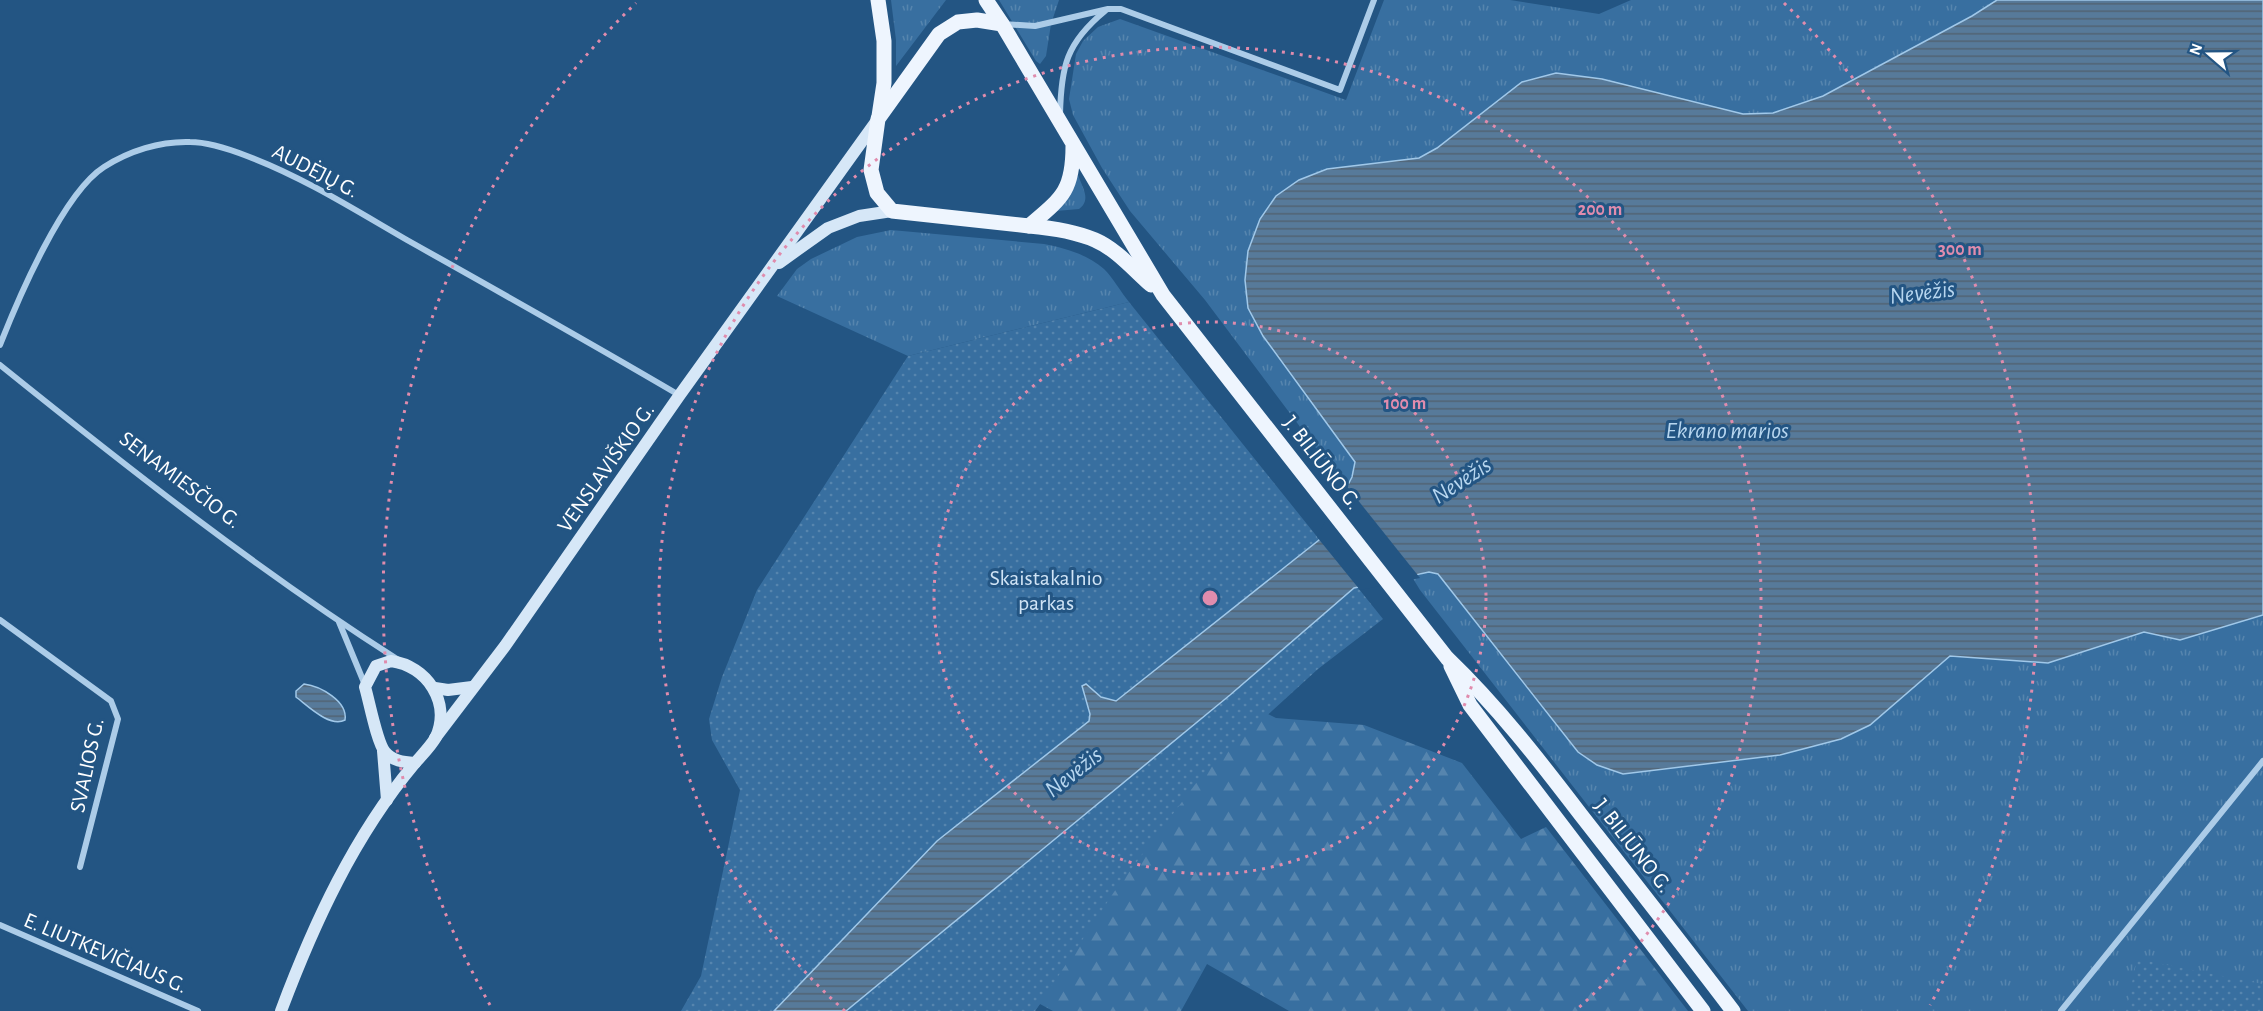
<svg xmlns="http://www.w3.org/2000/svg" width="2263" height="1011" font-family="'Alegreya Sans',sans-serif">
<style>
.grass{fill:url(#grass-tufts)}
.forest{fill:url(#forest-firs)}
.park{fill:url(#park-dots)}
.water{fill:url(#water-rules);stroke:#a0c8e9;stroke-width:1.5}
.pier{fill:#235583}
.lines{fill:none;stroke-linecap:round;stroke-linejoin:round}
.minor{stroke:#accce8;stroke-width:6}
.secondary{stroke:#d6e7f7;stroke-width:12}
.primary{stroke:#eef5fe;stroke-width:15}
.ring{fill:none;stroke:#e08cad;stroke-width:3;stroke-dasharray:3 6}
.labels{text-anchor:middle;stroke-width:6;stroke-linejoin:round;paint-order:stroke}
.street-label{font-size:22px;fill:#fff;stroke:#235583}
.park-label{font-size:22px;fill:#d0e4f6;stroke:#235583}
.water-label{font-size:24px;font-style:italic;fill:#b7d6ef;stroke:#235583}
.centre{fill:#e08cad;stroke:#235583;stroke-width:3}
.ring-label{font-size:18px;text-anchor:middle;font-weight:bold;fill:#e08cad;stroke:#235583;stroke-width:6;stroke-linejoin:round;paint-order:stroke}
</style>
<defs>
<pattern id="grass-tufts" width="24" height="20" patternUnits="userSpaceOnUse" patternTransform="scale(1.5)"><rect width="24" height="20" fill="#386fa0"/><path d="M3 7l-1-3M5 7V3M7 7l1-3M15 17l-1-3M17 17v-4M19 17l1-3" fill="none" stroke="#5685ae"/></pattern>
<pattern id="forest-firs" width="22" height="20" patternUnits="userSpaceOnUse" patternTransform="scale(1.5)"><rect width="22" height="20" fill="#386fa0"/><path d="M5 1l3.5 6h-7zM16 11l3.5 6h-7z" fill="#5685ae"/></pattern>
<pattern id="park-dots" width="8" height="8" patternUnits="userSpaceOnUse" patternTransform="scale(1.5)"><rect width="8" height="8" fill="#386fa0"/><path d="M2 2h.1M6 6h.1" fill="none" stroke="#5685ae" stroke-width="1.8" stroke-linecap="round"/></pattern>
<pattern id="water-rules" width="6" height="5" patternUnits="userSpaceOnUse" patternTransform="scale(1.5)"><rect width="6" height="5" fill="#577a9a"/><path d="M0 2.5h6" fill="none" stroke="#526373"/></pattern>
</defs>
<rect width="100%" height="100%" fill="#235583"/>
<g class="grass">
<path d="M 891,0 L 946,0 L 896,66 L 896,40 Z"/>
<path d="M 999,0 L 1059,0 L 1051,24 L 1046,56 L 1040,64 L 1036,61 Z"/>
<path d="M 1384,0 L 1510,0 L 1599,14 L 1631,0 L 1997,0 L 1972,16 L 1823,96 L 1773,113 L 1743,114 L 1602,79 L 1556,73 L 1499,99 L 1437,148 L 1419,158 L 1388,162 L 1248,308 L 1263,336 L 1355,462 L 1355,470 L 1346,488 L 1205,300 L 1130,211 L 1102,168 L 1073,115 L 1069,99 L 1076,54 L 1083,41 L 1098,27 L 1120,19 L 1346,100 Z"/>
<path d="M 1078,175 C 1082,187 1092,200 1079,209 L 1056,211 Z"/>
<path d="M 891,230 L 1044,244 C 1064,248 1087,254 1104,269 C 1113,278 1121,292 1129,302 L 908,356 L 777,296 L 797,269 L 811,259 L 857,237 Z"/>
<path d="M 1429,572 L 1438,574 L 1578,752 L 1623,774 L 1780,755 L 1841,739 L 1870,725 L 1950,656 L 2048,663 L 2144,632 L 2180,640 L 2263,615 L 2263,1011 L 1748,1011 L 1420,590 L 1412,577 Z"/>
</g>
<path class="forest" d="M 1230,695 L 1276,718 L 1364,725 L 1462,763 L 1521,839 L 1546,827 L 1688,1011 L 1289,1011 L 1207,964 L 1181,1011 L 1053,1011 L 1040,1004 L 1035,1011 L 846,1011 Z"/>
<g class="park">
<path d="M 1129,302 L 1383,619 L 1318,669 L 1203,774 L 1114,892 L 1035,1011 L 681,1011 L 701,976 L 740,790 L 712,740 L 709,719 L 722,677 L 757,590 L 908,356 Z"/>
<path d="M 2137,959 L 2263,984 L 2260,1011 L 2126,1011 Z"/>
</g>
<g class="water">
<path d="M 1997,0 L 2263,0 L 2263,615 L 2180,640 L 2144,632 L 2048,663 L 1950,656 L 1870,725 L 1841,739 L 1780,755 L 1623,774 L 1597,765 L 1578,752 L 1438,574 L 1429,572 L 1354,588 L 1230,695 L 846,1011 L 774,1011 L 937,841 L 1089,721 L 1090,714 L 1082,686 L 1086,684 L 1101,697 L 1116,701 L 1319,540 L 1352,477 L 1355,462 L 1263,336 L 1248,308 L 1245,280 L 1248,251 L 1260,219 L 1276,196 L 1299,180 L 1327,169 L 1419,158 L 1437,148 L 1522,82 L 1556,73 L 1602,79 L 1743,114 L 1773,113 L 1823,96 L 1972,16 Z"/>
<path d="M 304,684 C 320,686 348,701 345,720 C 330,728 308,706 296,697 L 296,691 Z"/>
</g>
<path class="pier" d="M 1345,484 L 1420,578 L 1360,590 L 1317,537 Z"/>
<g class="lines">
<g class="minor">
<path d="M 1003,24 L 1035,26 L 1108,9 L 1121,9 L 1340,90 L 1374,0"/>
<path d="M 1060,115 C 1061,67 1066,43 1105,11"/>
<path d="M 0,345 C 18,299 63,193 104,167 C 129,151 160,141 190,142 C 209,142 229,149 247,156 C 303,177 355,210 407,240 C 498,291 589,342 679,395"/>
<path d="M 0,365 C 128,468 259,571 397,659"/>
<path d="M 0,620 L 111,701 L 118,719 L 80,867"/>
<path d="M 339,622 L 365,685"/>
<path d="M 0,925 L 198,1011"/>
<path d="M 2061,1011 L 2263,761"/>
</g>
<g class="secondary">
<path d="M 779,263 L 828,228 L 859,216 L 892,211"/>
<path d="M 391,661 C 427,666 451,702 436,737 C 431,746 422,755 415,763 C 404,762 392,761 385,752 C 377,743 369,700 365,687 L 376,666 Z"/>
<path d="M 435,688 L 448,690 L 472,687"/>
<path d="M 435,738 L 505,646 L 679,396 L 878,119"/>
<path d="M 383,751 L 387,800"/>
<path d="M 281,1011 C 314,923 354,836 415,763"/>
</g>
<g class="primary">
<path d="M 878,0 L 884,41 L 884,83 L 879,116"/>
<path d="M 986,0 L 1002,24"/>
<path d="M 1073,146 C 1073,191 1062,198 1029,226 L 892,211 L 877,193 L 871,170 L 878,119 L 939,34 L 958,22 L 977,20 L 1002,24 L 1163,295 L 1447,658 C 1497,706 1539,760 1581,815 C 1632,880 1683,945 1733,1011"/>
<path d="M 1029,226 C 1052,228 1074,231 1095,240 C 1116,249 1134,270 1151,285"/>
<path d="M 1451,666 L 1470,705 L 1703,1011"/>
</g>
</g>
<g class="ring">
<circle cx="1210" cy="598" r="276"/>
<path d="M845 1011A551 551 0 1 1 1575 1011"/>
<path d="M490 1005A827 827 0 0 1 636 3M1784 3A827 827 0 0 1 1930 1005"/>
</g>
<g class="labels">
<g class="street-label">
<text transform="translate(316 170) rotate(27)" y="8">AUDĖJŲ G.</text>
<text transform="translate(1323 462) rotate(52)" y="8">J. BILIŪNO G.</text>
<text transform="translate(605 467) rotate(-55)" y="8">VENSLAVIŠKIO G.</text>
<text transform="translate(181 479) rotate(37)" y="8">SENAMIESČIO G.</text>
<text transform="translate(86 765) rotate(-78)" y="8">SVALIOS G.</text>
<text transform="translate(1634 845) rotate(52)" y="8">J. BILIŪNO G.</text>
<text transform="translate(106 952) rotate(23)" y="8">E. LIUTKEVIČIAUS G.</text>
</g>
<g class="park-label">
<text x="1046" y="585">Skaistakalnio<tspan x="1046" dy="25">parkas</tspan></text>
</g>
<g class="water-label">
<text transform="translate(1922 292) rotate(-7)" y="8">Nevėžis</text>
<text x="1727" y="438">Ekrano marios</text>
<text transform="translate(1461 480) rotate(-33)" y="8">Nevėžis</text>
<text transform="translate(1073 772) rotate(-38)" y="8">Nevėžis</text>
</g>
</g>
<circle cx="1210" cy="598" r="9" class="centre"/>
<g class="ring-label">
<text x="1600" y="215">200 m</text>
<text x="1960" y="255">300 m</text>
<text x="1405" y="409">100 m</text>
</g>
<g transform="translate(2209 54) rotate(290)" stroke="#235583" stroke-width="4.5" paint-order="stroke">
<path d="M0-4.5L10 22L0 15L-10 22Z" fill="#ffffff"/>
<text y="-9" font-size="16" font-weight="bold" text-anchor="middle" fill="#ffffff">N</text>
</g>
</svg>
